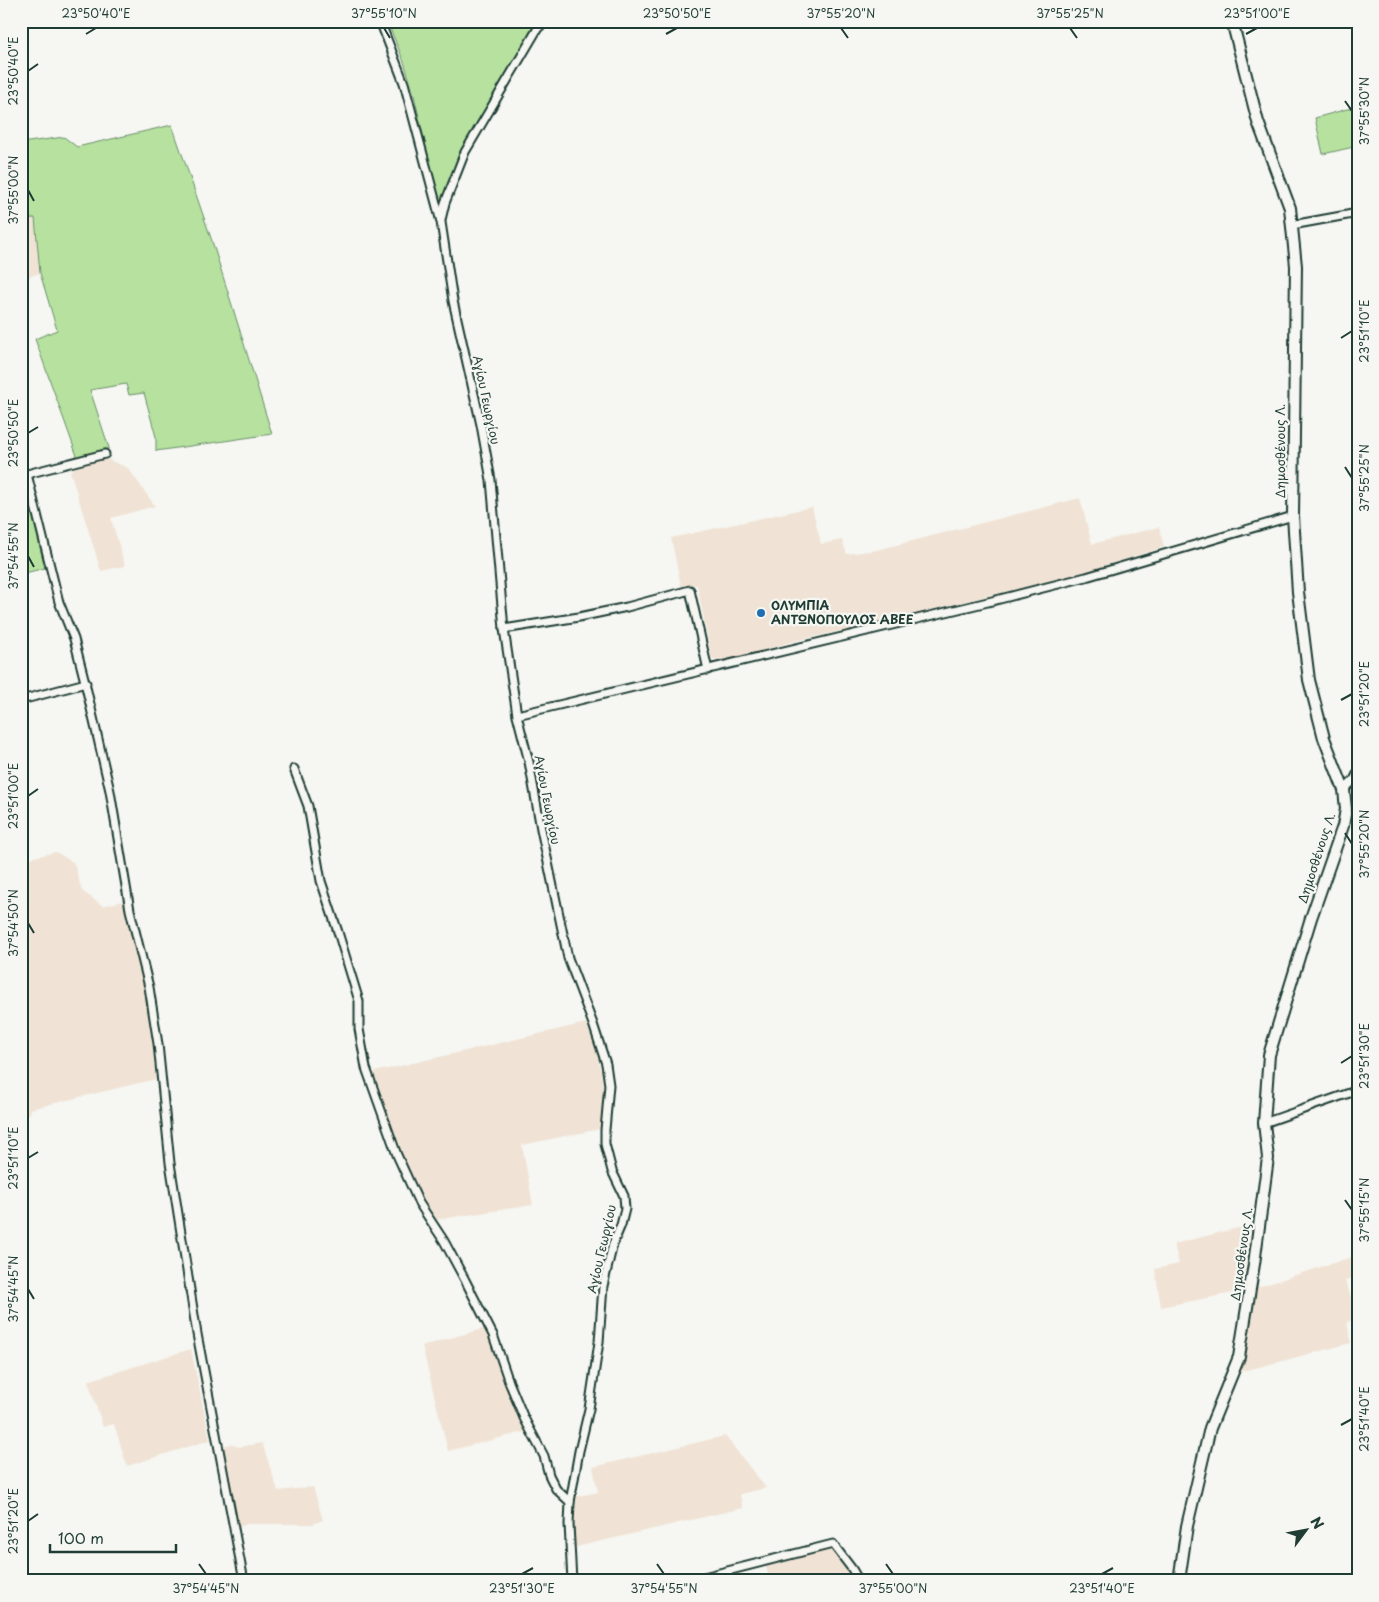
<svg xmlns="http://www.w3.org/2000/svg" width="1379" height="1602" font-family="'Playpen Sans',sans-serif">
<style>
.built{fill:#f0e3d5}
.green{fill:#b6e19f;stroke:#6a8f6a}
.lines{fill:none;stroke-linecap:round;stroke-linejoin:round}
.street-casing{stroke:#1f3d34;stroke-width:11}
.secondary-casing{stroke:#1f3d34;stroke-width:14}
.street{stroke:#f6f6f2;stroke-width:7}
.secondary{stroke:#f6f6f2;stroke-width:10}
.ticks{fill:none;stroke:#1f3d34;stroke-width:2}
.poi-dot{fill:#1f6fb2;stroke:#f6f6f2;stroke-width:2}
.labels{text-anchor:middle;stroke-width:4.5;stroke-linejoin:round;paint-order:stroke}
.street-label{font-size:12px;fill:#1f3d34;stroke:#f6f6f2}
.poi-label{font-size:12px;font-weight:bold;fill:#1f3d34;stroke:#f6f6f2;text-anchor:start}
.neatline{fill:none;stroke:#1f3d34;stroke-width:2}
.ticks-label{font-size:12px;text-anchor:middle;fill:#1f3d34}
</style>
<rect width="100%" height="100%" fill="#f6f6f2"/>
<filter id="ink" filterUnits="userSpaceOnUse"><feTurbulence type="fractalNoise" baseFrequency=".02" numOctaves="2"/><feDisplacementMap in="SourceGraphic" scale="10" xChannelSelector="R" yChannelSelector="G"/><feConvolveMatrix kernelMatrix="1 2 1 2 8 2 1 2 1" color-interpolation-filters="sRGB"/></filter>
<g filter="url(#ink)">
<g class="built">
<path d="M 35,218 L 40,273 L 26,278 L 29,295 L 21,298 L 21,219 Z"/>
<path d="M 107,459 L 128,468 L 155,506 L 111,518 L 125,566 L 101,571 L 70,471 L 76,467 Z"/>
<path d="M 1080,498 L 1092,544 L 1159,527 L 1164,547 L 1085,572 L 869,625 L 795,641 L 728,660 L 712,660 L 697,585 L 681,586 L 671,538 L 812,507 L 821,544 L 842,540 L 847,554 L 877,550 Z"/>
<path d="M 56,852 L 74,863 L 82,891 L 103,906 L 123,901 L 147,998 L 156,1079 L 30,1109 L 30,1114 L 21,1117 L 21,860 Z"/>
<path d="M 586,1023 L 596,1050 L 601,1071 L 604,1092 L 600,1129 L 522,1145 L 533,1205 L 435,1220 L 402,1162 L 370,1073 Z"/>
<path d="M 1250,1225 L 1243,1291 L 1161,1307 L 1155,1269 L 1179,1264 L 1174,1244 Z"/>
<path d="M 1352,1257 L 1358,1271 L 1358,1276 L 1345,1281 L 1358,1314 L 1358,1319 L 1347,1322 L 1351,1343 L 1236,1373 L 1252,1289 Z"/>
<path d="M 486,1328 L 528,1431 L 448,1451 L 422,1346 Z"/>
<path d="M 191,1349 L 210,1440 L 127,1466 L 114,1424 L 103,1427 L 88,1381 Z"/>
<path d="M 725,1436 L 766,1488 L 740,1494 L 743,1508 L 572,1548 L 574,1497 L 598,1492 L 593,1467 Z"/>
<path d="M 21,1437 L 28,1465 L 21,1466 Z"/>
<path d="M 262,1443 L 278,1491 L 313,1487 L 323,1520 L 313,1524 L 247,1524 L 240,1527 L 237,1532 L 221,1446 L 231,1444 L 238,1447 Z"/>
<path d="M 832,1547 L 856,1581 L 770,1581 L 765,1564 Z"/>
</g>
<g class="green">
<path d="M 387,21 L 538,21 L 532,28 L 522,47 L 462,148 L 442,200 L 439,204 L 413,91 L 404,62 Z"/>
<path d="M 1358,106 L 1358,146 L 1323,154 L 1315,118 Z"/>
<path d="M 172,125 L 212,241 L 272,434 L 156,451 L 156,437 L 144,393 L 129,395 L 126,384 L 90,390 L 109,448 L 77,456 L 35,339 L 57,330 L 40,273 L 35,218 L 21,219 L 21,143 L 64,137 L 77,147 Z"/>
<path d="M 21,478 L 24,478 L 45,568 L 21,574 Z"/>
</g>
<g class="lines">
<defs>
<g id="street">
<path d="M 380,21 L 404,83 L 441,222 L 453,301 L 481,425 L 491,480 L 504,629 L 517,715 L 529,762 L 541,829 L 568,958 L 593,1024 L 606,1064 L 609,1085 L 605,1130 L 605,1144 L 612,1171 L 624,1196 L 625,1209 L 621,1225 L 613,1244 L 603,1286 L 599,1342 L 589,1409 L 579,1451 L 570,1502 L 569,1524 L 572,1581"/>
<path d="M 441,220 L 445,203 L 465,152 L 538,28 L 546,21"/>
<path d="M 1292,225 L 1358,213"/>
<path d="M 105,454 L 27,474 L 59,602 L 74,639 L 84,678 L 110,791 L 130,910 L 149,987 L 158,1044 L 170,1163 L 197,1334 L 244,1581"/>
<path d="M 504,629 L 579,617 L 627,607 L 690,590 L 708,670"/>
<path d="M 21,700 L 86,683"/>
<path d="M 517,715 L 992,601 L 1086,577 L 1293,516"/>
<path d="M 294,769 L 308,806 L 321,881 L 338,932 L 359,1001 L 359,1029 L 366,1068 L 397,1155 L 419,1203 L 444,1241 L 465,1280 L 493,1335 L 509,1382 L 524,1418 L 544,1456 L 549,1475 L 556,1489 L 570,1502"/>
<path d="M 1344,790 L 1354,780 L 1358,772"/>
<path d="M 1264,1123 L 1358,1090"/>
<path d="M 688,1581 L 833,1544 L 852,1569 L 859,1581"/>
</g>
<path id="secondary" d="M 1179,1581 L 1187,1526 L 1210,1428 L 1239,1357 L 1254,1264 L 1268,1158 L 1264,1123 L 1269,1055 L 1311,918 L 1343,826 L 1346,809 L 1344,790 L 1324,738 L 1309,680 L 1298,592 L 1293,516 L 1296,266 L 1290,208 L 1258,122 L 1232,21"/>
</defs>
<use href="#street" class="street-casing"/>
<use href="#secondary" class="secondary-casing"/>
<use href="#street" class="street"/>
<use href="#secondary" class="secondary"/>
</g>
</g>
<path class="ticks" d="M 384,28 L 390,38M 841,28 L 848,38M 1070,28 L 1077,38M 86,34 L 96,28M 666,34 L 677,28M 1246,34 L 1257,28M 28,71 L 38,64M 1345,101 L 1352,111M 28,190 L 34,201M 1341,338 L 1352,331M 28,433 L 38,427M 1345,467 L 1352,478M 28,556 L 34,567M 1341,700 L 1352,694M 28,796 L 38,789M 1345,833 L 1352,844M 28,923 L 34,933M 1341,1063 L 1352,1056M 28,1158 L 38,1152M 1345,1200 L 1352,1210M 28,1289 L 34,1299M 1341,1425 L 1352,1419M 28,1521 L 38,1514M 199,1564 L 206,1574M 657,1564 L 664,1574M 886,1564 L 893,1574M 522,1574 L 533,1568M 1102,1574 L 1113,1568"/>
<circle class="poi-dot" cx="761" cy="613" r="5"/>
<g class="labels">
<g class="street-label">
<text transform="translate(486 400) rotate(78)" y="4">Αγίου Γεωργίου</text>
<text transform="translate(1281 451) rotate(-90)" y="4">Δημοσθένους Λ.</text>
<text transform="translate(547 800) rotate(79)" y="4">Αγίου Γεωργίου</text>
<text transform="translate(1317 858) rotate(-72)" y="4">Δημοσθένους Λ.</text>
<text transform="translate(602 1249) rotate(-77)" y="4">Αγίου Γεωργίου</text>
<text transform="translate(1242 1254) rotate(-82)" y="4">Δημοσθένους Λ.</text>
</g>
<g class="poi-label">
<text x="771" y="610">ΟΛΥΜΠΙΑ<tspan x="771" dy="14">ΑΝΤΩΝΟΠΟΥΛΟΣ ΑΒΕΕ</tspan></text>
</g>
</g>
<rect width="1379" height="1602" fill="none" stroke="#f6f6f2" stroke-width="55"/>
<g transform="translate(1306 1530) rotate(58)" stroke="#f6f6f2" stroke-width="4" paint-order="stroke">
<path d="M0-4L9 19L0 12L-9 19Z" fill="#1f3d34"/>
<text y="-8" font-size="14" font-weight="bold" text-anchor="middle" fill="#1f3d34">N</text>
</g>
<path d="M50 1544v8h126v-8" fill="none" stroke="#1f3d34" stroke-width="2.5"/>
<text x="58" y="1544" font-size="15" fill="#1f3d34" stroke="#f6f6f2" stroke-width="4" paint-order="stroke">100 m</text>
<rect x="28" y="28" width="1324" height="1546" class="neatline"/>
<g class="ticks-label">
<text x="96" y="18">23°50'40"E</text>
<text x="384" y="18">37°55'10"N</text>
<text x="677" y="18">23°50'50"E</text>
<text x="841" y="18">37°55'20"N</text>
<text x="1070" y="18">37°55'25"N</text>
<text x="1257" y="18">23°51'00"E</text>
<text transform="translate(14 71) rotate(-90)" y="4">23°50'40"E</text>
<text transform="translate(1365 111) rotate(-90)" y="4">37°55'30"N</text>
<text transform="translate(14 190) rotate(-90)" y="4">37°55'00"N</text>
<text transform="translate(1365 331) rotate(-90)" y="4">23°51'10"E</text>
<text transform="translate(14 433) rotate(-90)" y="4">23°50'50"E</text>
<text transform="translate(1365 478) rotate(-90)" y="4">37°55'25"N</text>
<text transform="translate(14 556) rotate(-90)" y="4">37°54'55"N</text>
<text transform="translate(1365 694) rotate(-90)" y="4">23°51'20"E</text>
<text transform="translate(14 796) rotate(-90)" y="4">23°51'00"E</text>
<text transform="translate(1365 844) rotate(-90)" y="4">37°55'20"N</text>
<text transform="translate(14 923) rotate(-90)" y="4">37°54'50"N</text>
<text transform="translate(1365 1056) rotate(-90)" y="4">23°51'30"E</text>
<text transform="translate(14 1158) rotate(-90)" y="4">23°51'10"E</text>
<text transform="translate(1365 1210) rotate(-90)" y="4">37°55'15"N</text>
<text transform="translate(14 1289) rotate(-90)" y="4">37°54'45"N</text>
<text transform="translate(1365 1419) rotate(-90)" y="4">23°51'40"E</text>
<text transform="translate(14 1521) rotate(-90)" y="4">23°51'20"E</text>
<text x="206" y="1593">37°54'45"N</text>
<text x="522" y="1593">23°51'30"E</text>
<text x="664" y="1593">37°54'55"N</text>
<text x="893" y="1593">37°55'00"N</text>
<text x="1102" y="1593">23°51'40"E</text>
</g>
</svg>
